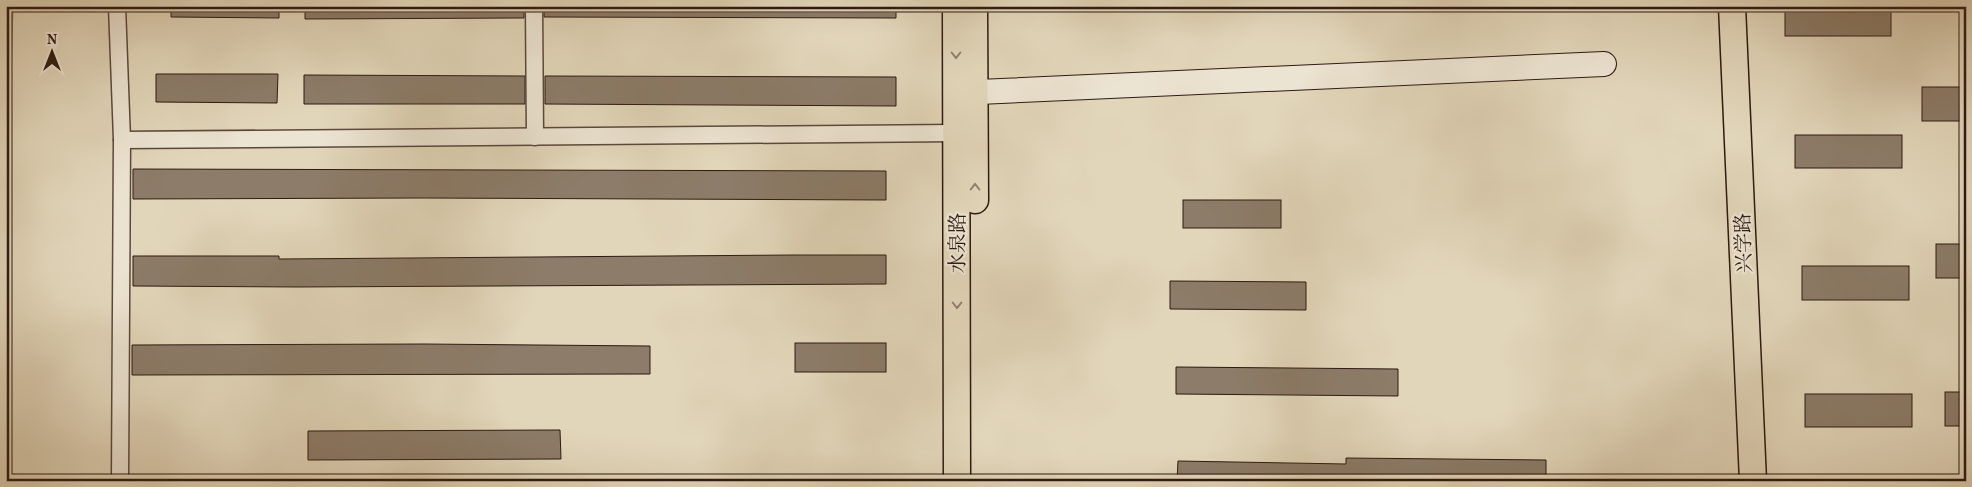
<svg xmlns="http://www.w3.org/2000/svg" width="1972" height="487" font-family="Vollkorn,'Noto Serif SC',serif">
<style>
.building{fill:#8c7c69;stroke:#2e1a12}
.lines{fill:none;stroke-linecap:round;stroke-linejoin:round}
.lane-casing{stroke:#5b493c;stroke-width:11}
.street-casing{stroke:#5b493c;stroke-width:19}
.secondary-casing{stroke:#2e1a12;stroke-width:26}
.primary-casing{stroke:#2e1a12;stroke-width:29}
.lane{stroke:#ece4d2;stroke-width:9}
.street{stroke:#ece4d2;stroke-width:16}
.secondary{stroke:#ece4d2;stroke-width:24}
.primary{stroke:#e2d6ba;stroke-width:26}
.oneway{stroke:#91816e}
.labels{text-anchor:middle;stroke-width:4.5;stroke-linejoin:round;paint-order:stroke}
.street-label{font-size:20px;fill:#2e1a12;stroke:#ece4d2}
</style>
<rect width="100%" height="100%" fill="#e2d6ba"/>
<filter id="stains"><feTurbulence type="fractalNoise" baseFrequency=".004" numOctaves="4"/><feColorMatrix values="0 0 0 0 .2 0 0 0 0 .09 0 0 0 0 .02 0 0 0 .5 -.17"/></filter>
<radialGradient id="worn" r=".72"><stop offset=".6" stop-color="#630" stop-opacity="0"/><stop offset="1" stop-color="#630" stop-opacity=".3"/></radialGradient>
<g class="building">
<path d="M 171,6 L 279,6 L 279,18 L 171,17 Z"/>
<path d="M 305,6 L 524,6 L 524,18 L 305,19 Z"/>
<path d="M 544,6 L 896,6 L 896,18 L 544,17 Z"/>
<rect x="1785" y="6" width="106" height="30"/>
<path d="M 156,74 L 278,74 L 277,103 L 156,102 Z"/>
<path d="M 304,75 L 525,76 L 525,104 L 304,104 Z"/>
<path d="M 545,76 L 896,77 L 896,106 L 545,104 Z"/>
<rect x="1922" y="87" width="44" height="34"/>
<rect x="1795" y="135" width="107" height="33"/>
<path d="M 133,169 L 886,171 L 886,200 L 423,198 L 133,199 Z"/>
<rect x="1183" y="200" width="98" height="28"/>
<rect x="1936" y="244" width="30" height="34"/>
<path d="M 794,255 L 886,255 L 886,284 L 297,287 L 133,286 L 133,256 L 279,256 L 279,259 Z"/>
<rect x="1802" y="266" width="107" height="34"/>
<path d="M 1170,281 L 1306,282 L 1306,310 L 1170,309 Z"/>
<rect x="795" y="343" width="91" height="29"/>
<path d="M 424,344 L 650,346 L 650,374 L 132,375 L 132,345 Z"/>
<path d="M 1176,367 L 1398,369 L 1398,396 L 1176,394 Z"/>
<rect x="1945" y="392" width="21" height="34"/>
<rect x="1805" y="394" width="107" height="33"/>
<path d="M 560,430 L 561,459 L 308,460 L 308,431 Z"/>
<path d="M 1346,458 L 1546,460 L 1546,481 L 1177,481 L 1178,461 L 1346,464 Z"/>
</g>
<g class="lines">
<defs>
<path id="lane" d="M 6,75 L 8,6"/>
<g id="street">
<path d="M 117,6 L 122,140 L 120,481"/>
<path d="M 534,6 L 535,137"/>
<path d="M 122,140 L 956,133"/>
</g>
<path id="secondary" d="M 956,93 L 1604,64"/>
<g id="primary">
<path d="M 956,6 L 957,481"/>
<path d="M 974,6 L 975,200"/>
<path d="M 1732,6 L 1753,481"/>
</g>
</defs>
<use href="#lane" class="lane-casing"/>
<use href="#street" class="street-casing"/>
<use href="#secondary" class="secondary-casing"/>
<use href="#primary" class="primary-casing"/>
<use href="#lane" class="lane"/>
<use href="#street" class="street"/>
<use href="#secondary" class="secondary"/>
<use href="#primary" class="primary"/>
</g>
<defs><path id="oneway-chevron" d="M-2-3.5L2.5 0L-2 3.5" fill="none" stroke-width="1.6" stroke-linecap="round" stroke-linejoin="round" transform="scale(1.25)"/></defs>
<g class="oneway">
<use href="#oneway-chevron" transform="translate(956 55) rotate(90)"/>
<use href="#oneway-chevron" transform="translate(975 187) rotate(-90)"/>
<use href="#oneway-chevron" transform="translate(957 305) rotate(90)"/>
</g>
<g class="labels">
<g class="street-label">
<text transform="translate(957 243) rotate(-90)" y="7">水泉路</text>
<text transform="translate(1743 243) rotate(-92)" y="7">兴学路</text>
</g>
</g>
<rect width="1972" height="487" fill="none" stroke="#e2d6ba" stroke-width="25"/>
<rect x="8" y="8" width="1957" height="472" fill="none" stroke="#2e1a12" stroke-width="2.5"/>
<rect x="12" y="12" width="1947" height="462" fill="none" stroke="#2e1a12"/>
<g transform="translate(52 52)" stroke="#ece4d2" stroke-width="4" paint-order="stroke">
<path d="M0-4L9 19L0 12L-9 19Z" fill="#2e1a12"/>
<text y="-8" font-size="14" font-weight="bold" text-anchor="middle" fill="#2e1a12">N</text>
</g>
<rect width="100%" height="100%" filter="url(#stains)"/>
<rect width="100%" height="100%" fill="url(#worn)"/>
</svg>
